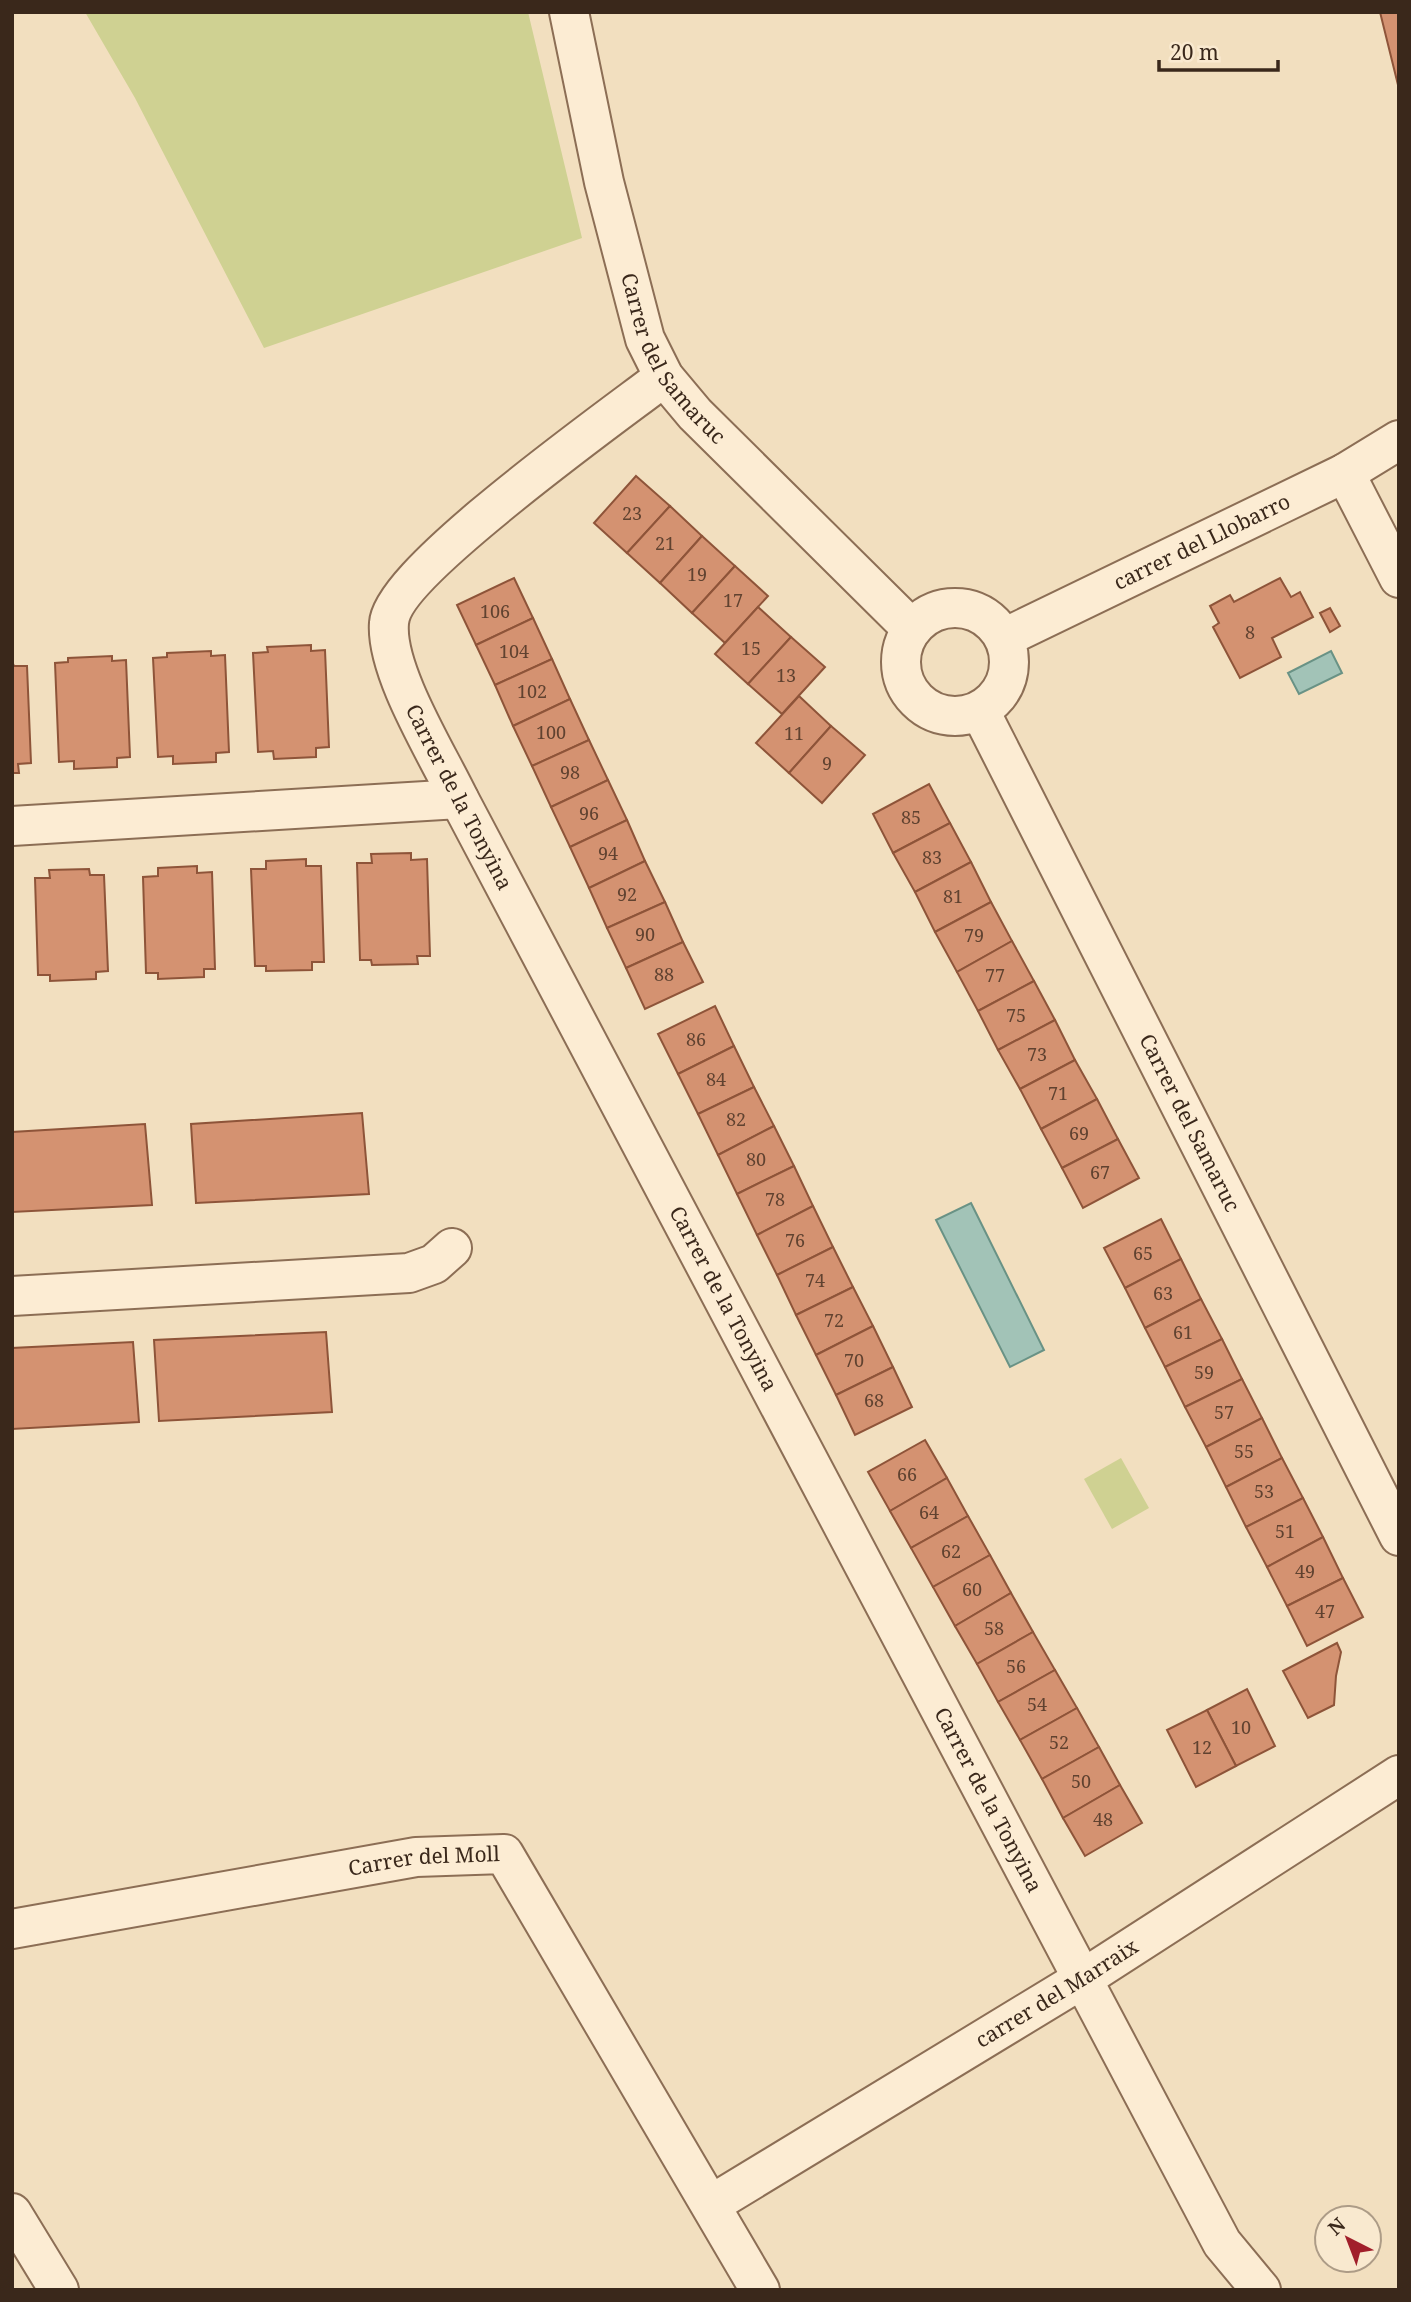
<svg xmlns="http://www.w3.org/2000/svg" width="1411" height="2302" font-family="'Noto Serif',serif">
<style>
.green{fill:#cfd192}
.water{fill:#a2c3b7;stroke:#699285;stroke-width:2}
.building{fill:#d49271;stroke:#8e5439;stroke-width:2}
.lines{fill:none;stroke-linecap:round;stroke-linejoin:round}
.minor-casing{stroke:#8c6e55;stroke-width:42}
.minor{stroke:#fcecd3;stroke-width:38}
.labels{text-anchor:middle;stroke-width:6;stroke-linejoin:round;paint-order:stroke}
.number-label{font-size:18px;fill:#604230}
.street-label{font-size:21px;fill:#3a281b;stroke:#f9e9cf}
</style>
<rect width="100%" height="100%" fill="#f2dfbf"/>
<g class="green">
<path d="M 85,12 L 528,12 L 582,238 L 264,348 L 135,98 Z"/>
<path d="M 1121,1458 L 1149,1508 L 1112,1529 L 1084,1479 Z"/>
</g>
<g class="water">
<path d="M 1331,651 L 1342,673 L 1299,694 L 1288,673 Z"/>
<path d="M 971,1203 L 1044,1350 L 1010,1367 L 936,1220 Z"/>
</g>
<g class="building">
<path d="M 1380,12 L 1399,12 L 1399,89 Z"/>
<path d="M 636,476 L 670,506 L 627,553 L 594,523 Z"/>
<path d="M 670,506 L 702,536 L 660,583 L 627,553 Z"/>
<path d="M 702,536 L 735,566 L 692,613 L 660,583 Z"/>
<path d="M 735,566 L 768,596 L 725,643 L 692,613 Z"/>
<path d="M 514,578 L 533,618 L 476,645 L 457,605 Z"/>
<path d="M 1280,578 L 1291,597 L 1300,592 L 1313,617 L 1272,638 L 1281,657 L 1240,678 L 1213,627 L 1219,623 L 1210,606 L 1230,595 L 1234,602 Z"/>
<path d="M 758,607 L 791,637 L 748,684 L 715,654 Z"/>
<path d="M 1330,608 L 1340,626 L 1330,632 L 1320,613 Z"/>
<path d="M 533,618 L 552,659 L 495,685 L 476,645 Z"/>
<path d="M 791,637 L 825,667 L 782,714 L 748,684 Z"/>
<path d="M 311,645 L 311,651 L 325,650 L 329,747 L 316,748 L 316,757 L 274,759 L 273,751 L 258,752 L 253,653 L 268,652 L 267,647 Z"/>
<path d="M 211,651 L 211,656 L 225,655 L 229,752 L 216,753 L 216,762 L 173,764 L 173,756 L 158,757 L 153,658 L 167,657 L 167,653 Z"/>
<path d="M 112,656 L 112,661 L 126,660 L 130,757 L 117,758 L 117,767 L 74,769 L 74,761 L 59,762 L 55,663 L 68,662 L 68,658 Z"/>
<path d="M 552,659 L 570,699 L 513,726 L 495,685 Z"/>
<path d="M 12,661 L 14,666 L 27,666 L 31,763 L 18,764 L 19,773 L 12,773 Z"/>
<path d="M 799,696 L 831,726 L 789,773 L 756,743 Z"/>
<path d="M 570,699 L 589,740 L 532,766 L 513,726 Z"/>
<path d="M 831,726 L 865,755 L 822,803 L 789,773 Z"/>
<path d="M 589,740 L 608,780 L 551,807 L 532,766 Z"/>
<path d="M 608,780 L 627,820 L 570,847 L 551,807 Z"/>
<path d="M 929,784 L 950,823 L 893,853 L 873,814 Z"/>
<path d="M 627,820 L 645,861 L 589,888 L 570,847 Z"/>
<path d="M 950,823 L 971,862 L 915,892 L 893,853 Z"/>
<path d="M 411,853 L 411,860 L 427,859 L 430,956 L 417,956 L 418,964 L 372,965 L 371,960 L 360,960 L 357,863 L 372,863 L 371,854 Z"/>
<path d="M 306,859 L 306,866 L 321,866 L 324,962 L 312,962 L 312,970 L 266,971 L 266,966 L 255,966 L 251,869 L 266,869 L 266,861 Z"/>
<path d="M 645,861 L 665,902 L 607,928 L 589,888 Z"/>
<path d="M 971,862 L 991,902 L 935,932 L 915,892 Z"/>
<path d="M 197,866 L 197,873 L 212,872 L 215,969 L 204,969 L 204,977 L 158,979 L 158,973 L 146,973 L 143,877 L 158,876 L 158,868 Z"/>
<path d="M 89,869 L 90,875 L 104,875 L 108,971 L 96,972 L 96,979 L 50,981 L 50,975 L 38,975 L 35,878 L 50,878 L 49,870 Z"/>
<path d="M 665,902 L 683,942 L 626,968 L 607,928 Z"/>
<path d="M 991,902 L 1012,941 L 957,972 L 935,932 Z"/>
<path d="M 1012,941 L 1034,981 L 978,1011 L 957,972 Z"/>
<path d="M 683,942 L 703,982 L 645,1009 L 626,968 Z"/>
<path d="M 1034,981 L 1055,1020 L 998,1050 L 978,1011 Z"/>
<path d="M 715,1006 L 734,1046 L 678,1074 L 658,1034 Z"/>
<path d="M 1055,1020 L 1075,1060 L 1020,1089 L 998,1050 Z"/>
<path d="M 734,1046 L 754,1087 L 698,1114 L 678,1074 Z"/>
<path d="M 1075,1060 L 1097,1099 L 1041,1129 L 1020,1089 Z"/>
<path d="M 754,1087 L 774,1126 L 718,1155 L 698,1114 Z"/>
<path d="M 1097,1099 L 1118,1139 L 1062,1168 L 1041,1129 Z"/>
<path d="M 362,1113 L 369,1194 L 196,1203 L 191,1124 Z"/>
<path d="M 145,1124 L 152,1205 L 12,1212 L 12,1132 Z"/>
<path d="M 774,1126 L 794,1166 L 737,1194 L 718,1155 Z"/>
<path d="M 1118,1139 L 1139,1178 L 1083,1208 L 1062,1168 Z"/>
<path d="M 794,1166 L 813,1206 L 757,1235 L 737,1194 Z"/>
<path d="M 813,1206 L 833,1247 L 777,1275 L 757,1235 Z"/>
<path d="M 1161,1219 L 1181,1259 L 1125,1288 L 1104,1248 Z"/>
<path d="M 833,1247 L 853,1287 L 796,1315 L 777,1275 Z"/>
<path d="M 1181,1259 L 1201,1299 L 1145,1328 L 1125,1288 Z"/>
<path d="M 853,1287 L 873,1326 L 816,1355 L 796,1315 Z"/>
<path d="M 1201,1299 L 1222,1339 L 1165,1367 L 1145,1328 Z"/>
<path d="M 873,1326 L 893,1367 L 836,1395 L 816,1355 Z"/>
<path d="M 326,1332 L 332,1412 L 159,1421 L 154,1340 Z"/>
<path d="M 1222,1339 L 1242,1379 L 1185,1407 L 1165,1367 Z"/>
<path d="M 133,1342 L 139,1422 L 12,1429 L 12,1348 Z"/>
<path d="M 893,1367 L 912,1407 L 855,1435 L 836,1395 Z"/>
<path d="M 1242,1379 L 1262,1418 L 1206,1447 L 1185,1407 Z"/>
<path d="M 1262,1418 L 1282,1458 L 1226,1487 L 1206,1447 Z"/>
<path d="M 925,1440 L 947,1478 L 890,1511 L 868,1472 Z"/>
<path d="M 1282,1458 L 1303,1498 L 1246,1527 L 1226,1487 Z"/>
<path d="M 947,1478 L 968,1516 L 911,1548 L 890,1511 Z"/>
<path d="M 1303,1498 L 1323,1537 L 1267,1567 L 1246,1527 Z"/>
<path d="M 968,1516 L 990,1555 L 933,1587 L 911,1548 Z"/>
<path d="M 1323,1537 L 1343,1578 L 1287,1606 L 1267,1567 Z"/>
<path d="M 990,1555 L 1011,1593 L 955,1626 L 933,1587 Z"/>
<path d="M 1343,1578 L 1363,1617 L 1307,1646 L 1287,1606 Z"/>
<path d="M 1011,1593 L 1033,1632 L 977,1664 L 955,1626 Z"/>
<path d="M 1033,1632 L 1055,1670 L 998,1702 L 977,1664 Z"/>
<path d="M 1337,1643 L 1341,1652 L 1336,1676 L 1334,1705 L 1308,1718 L 1283,1671 Z"/>
<path d="M 1055,1670 L 1077,1708 L 1020,1740 L 998,1702 Z"/>
<path d="M 1247,1689 L 1275,1746 L 1236,1766 L 1207,1710 Z"/>
<path d="M 1077,1708 L 1099,1747 L 1042,1779 L 1020,1740 Z"/>
<path d="M 1207,1710 L 1236,1766 L 1196,1787 L 1167,1730 Z"/>
<path d="M 1099,1747 L 1120,1785 L 1063,1818 L 1042,1779 Z"/>
<path d="M 1120,1785 L 1142,1823 L 1085,1856 L 1063,1818 Z"/>
</g>
<g class="lines">
<defs>
<g id="minor">
<path id="s1" d="M 569,12 L 604,182 L 645,339 L 664,377 L 695,414 L 912,629"/>
<path id="s2" d="M 664,377 C 616,414 392,572 389,623 C 385,671 438,755 459,799 L 1222,2243 L 1261,2290"/>
<path d="M 1345,473 L 1399,578"/>
<circle cx="955" cy="662" r="54"/>
<path id="s3" d="M 1004,638 L 1345,473 L 1399,440"/>
<path id="s4" d="M 980,711 L 1399,1536"/>
<path d="M 12,826 L 459,799"/>
<path d="M 12,1296 L 409,1273 L 434,1264 L 452,1248"/>
<path id="s5" d="M 12,1929 L 416,1857 L 504,1854 L 760,2290"/>
<path id="s6" d="M 712,2204 L 1084,1978 L 1399,1775"/>
<path d="M 12,2213 L 59,2290"/>
</g>
</defs>
<use href="#minor" class="minor-casing"/>
<use href="#minor" class="minor"/>
</g>
<g class="labels">
<g class="number-label">
<text x="632" y="520">23</text>
<text x="665" y="550">21</text>
<text x="697" y="581">19</text>
<text x="733" y="607">17</text>
<text x="495" y="618">106</text>
<text x="1250" y="639">8</text>
<text x="751" y="655">15</text>
<text x="514" y="658">104</text>
<text x="786" y="682">13</text>
<text x="532" y="698">102</text>
<text x="551" y="739">100</text>
<text x="794" y="740">11</text>
<text x="827" y="770">9</text>
<text x="570" y="779">98</text>
<text x="589" y="820">96</text>
<text x="911" y="824">85</text>
<text x="608" y="860">94</text>
<text x="932" y="864">83</text>
<text x="627" y="901">92</text>
<text x="953" y="903">81</text>
<text x="645" y="941">90</text>
<text x="974" y="942">79</text>
<text x="664" y="981">88</text>
<text x="995" y="982">77</text>
<text x="1016" y="1022">75</text>
<text x="696" y="1046">86</text>
<text x="1037" y="1061">73</text>
<text x="716" y="1086">84</text>
<text x="1058" y="1100">71</text>
<text x="736" y="1126">82</text>
<text x="1079" y="1140">69</text>
<text x="756" y="1166">80</text>
<text x="1100" y="1179">67</text>
<text x="775" y="1206">78</text>
<text x="795" y="1247">76</text>
<text x="1143" y="1260">65</text>
<text x="815" y="1287">74</text>
<text x="1163" y="1300">63</text>
<text x="834" y="1327">72</text>
<text x="1183" y="1339">61</text>
<text x="854" y="1367">70</text>
<text x="1204" y="1379">59</text>
<text x="874" y="1407">68</text>
<text x="1224" y="1419">57</text>
<text x="1244" y="1458">55</text>
<text x="907" y="1481">66</text>
<text x="1264" y="1498">53</text>
<text x="929" y="1519">64</text>
<text x="1285" y="1538">51</text>
<text x="951" y="1558">62</text>
<text x="1305" y="1578">49</text>
<text x="972" y="1596">60</text>
<text x="1325" y="1618">47</text>
<text x="994" y="1635">58</text>
<text x="1016" y="1673">56</text>
<text x="1037" y="1711">54</text>
<text x="1241" y="1734">10</text>
<text x="1059" y="1749">52</text>
<text x="1202" y="1754">12</text>
<text x="1081" y="1788">50</text>
<text x="1103" y="1826">48</text>
</g>
<g class="street-label">
<text dy="7" stroke="none"><textPath href="#s1" startOffset="366">Carrer del Samaruc</textPath></text>
<text dy="7" stroke="none"><textPath href="#s3" startOffset="220">carrer del Llobarro</textPath></text>
<text dy="7" stroke="none"><textPath href="#s2" startOffset="562">Carrer de la Tonyina</textPath></text>
<text dy="7" stroke="none"><textPath href="#s4" startOffset="462">Carrer del Samaruc</textPath></text>
<text dy="7" stroke="none"><textPath href="#s2" startOffset="1129">Carrer de la Tonyina</textPath></text>
<text dy="7" stroke="none"><textPath href="#s2" startOffset="1696">Carrer de la Tonyina</textPath></text>
<text dy="7" stroke="none"><textPath href="#s5" startOffset="418">Carrer del Moll</textPath></text>
<text dy="7" stroke="none"><textPath href="#s6" startOffset="404">carrer del Marraix</textPath></text>
</g>
</g>
<rect width="1411" height="2302" fill="none" stroke="#3a281b" stroke-width="28"/>
<g transform="translate(1348 2239) rotate(318)"><circle r="33" fill="#f9e9cf" stroke="#ad9c87" stroke-width="2"/>
<path d="M0-5L12 26L0 18L-12 26Z" fill="#a11f2b"/>
<text y="-10" font-size="19" font-weight="bold" text-anchor="middle" fill="#3a281b">N</text>
</g>
<path d="M1159 60v10h119v-10" fill="none" stroke="#3a281b" stroke-width="3.5"/>
<text x="1170" y="60" font-size="21" fill="#3a281b" stroke="#f9e9cf" stroke-width="5" paint-order="stroke">20 m</text>
</svg>
